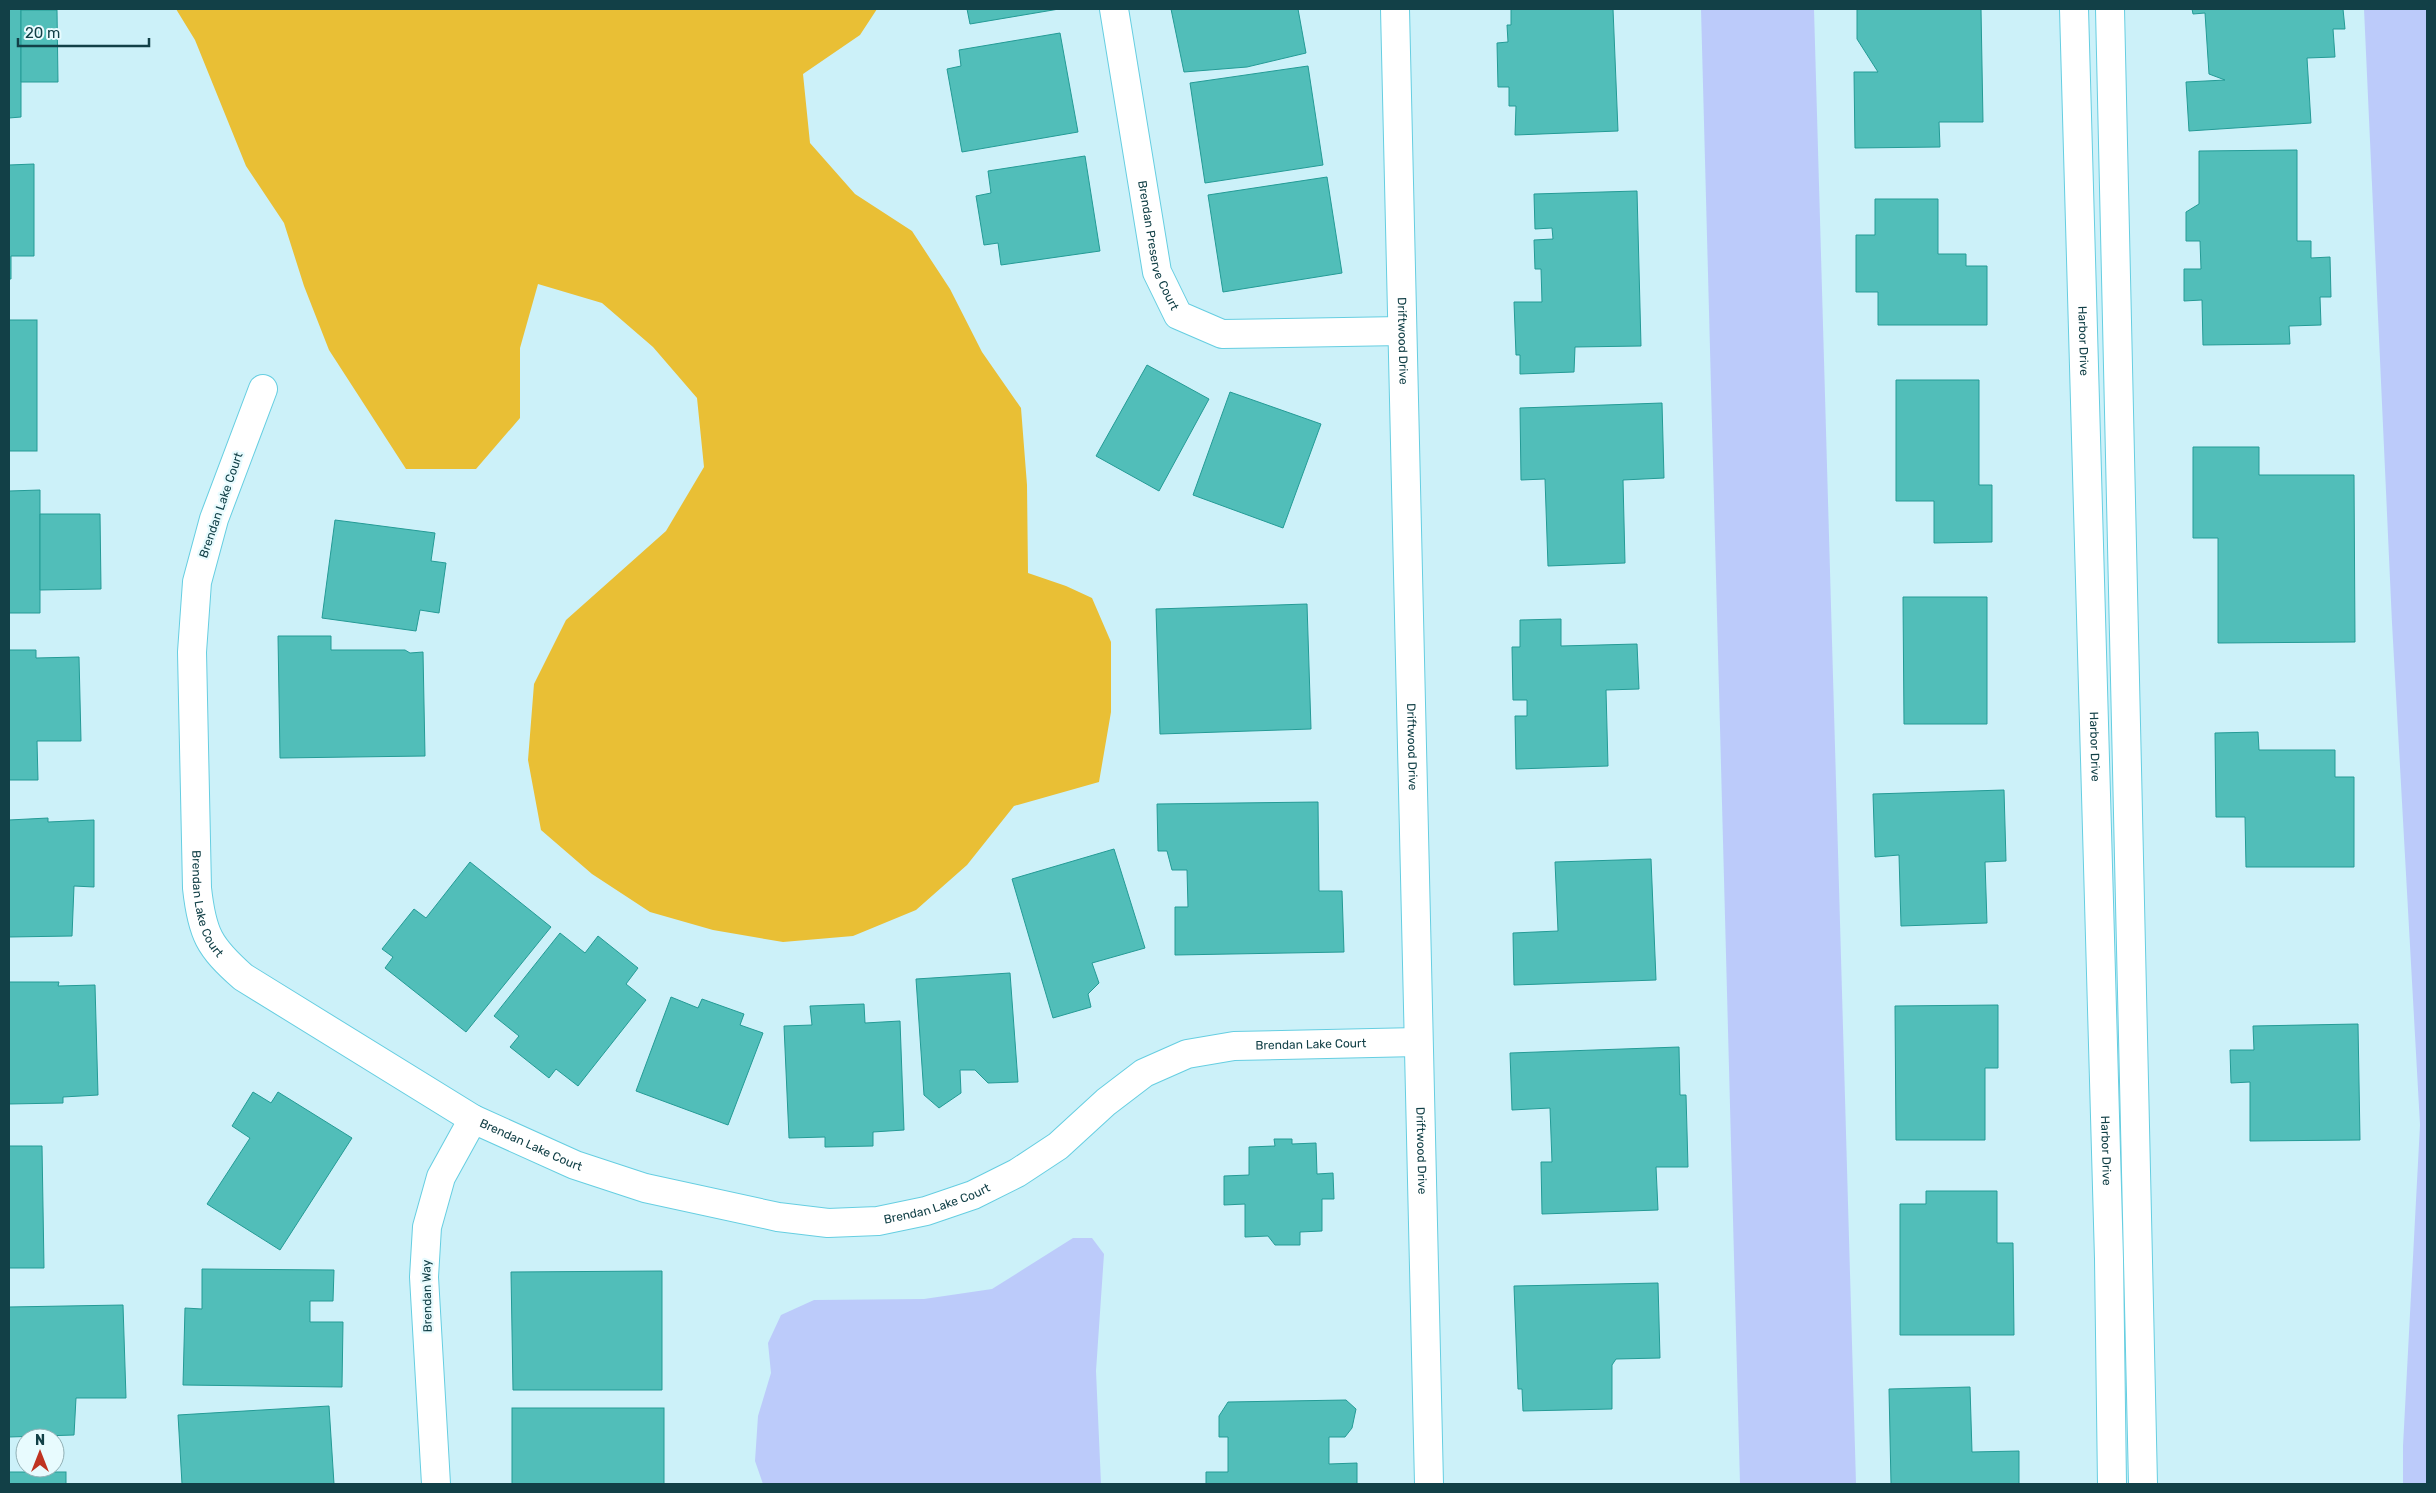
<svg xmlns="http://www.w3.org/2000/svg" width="2436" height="1493" font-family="Rubik,sans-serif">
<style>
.green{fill:#e9bf35}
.water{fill:#bccbfa}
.building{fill:#51beb9;stroke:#249b96}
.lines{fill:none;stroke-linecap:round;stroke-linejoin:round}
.minor-casing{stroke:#66cee1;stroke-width:30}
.minor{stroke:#fff;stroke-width:28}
.labels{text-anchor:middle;stroke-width:4.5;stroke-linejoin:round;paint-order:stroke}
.street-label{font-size:12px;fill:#124047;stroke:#e8fbfe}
</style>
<rect width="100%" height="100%" fill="#ccf1f9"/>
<path class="green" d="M 176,9 L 877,9 L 860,35 L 803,74 L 810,143 L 855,194 L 912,231 L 950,289 L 982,352 L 1021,408 L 1027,485 L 1028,573 L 1066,586 L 1092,598 L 1111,642 L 1111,712 L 1099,782 L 1014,806 L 967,865 L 916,910 L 853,936 L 783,942 L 713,930 L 650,912 L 592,874 L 541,830 L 528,760 L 534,684 L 566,620 L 666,531 L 704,467 L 697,398 L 653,347 L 602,303 L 538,284 L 520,348 L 520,418 L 476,469 L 406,469 L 329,350 L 304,286 L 284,223 L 246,166 L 195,40 Z"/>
<g class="water">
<path d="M 1701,9 L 1814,9 L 1856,1484 L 1740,1484 Z"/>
<path d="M 2364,9 L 2427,9 L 2427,1484 L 2403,1484 L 2403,1446 L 2420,1125 L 2392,623 Z"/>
<path d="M 1073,1238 L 1092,1238 L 1104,1254 L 1096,1371 L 1101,1484 L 763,1484 L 755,1461 L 758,1416 L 771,1373 L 768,1343 L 781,1315 L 814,1300 L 924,1299 L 992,1289 Z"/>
</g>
<g class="building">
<path d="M 9,9 L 21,9 L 21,117 L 9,118 Z"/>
<path d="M 967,9 L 1059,9 L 970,24 Z"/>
<path d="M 1171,9 L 1298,9 L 1306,53 L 1247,67 L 1184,72 Z"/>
<path d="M 1511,9 L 1613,9 L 1618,131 L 1515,135 L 1516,106 L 1509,106 L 1509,87 L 1498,87 L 1497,43 L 1508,42 L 1507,25 L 1511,25 Z"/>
<path d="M 1857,9 L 1981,9 L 1983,122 L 1939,122 L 1940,147 L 1855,148 L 1854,72 L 1878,72 L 1857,39 Z"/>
<path d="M 2192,9 L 2343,9 L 2345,29 L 2333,29 L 2335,57 L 2307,58 L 2311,123 L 2189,131 L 2186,82 L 2225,80 L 2209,74 L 2205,13 L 2193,14 Z"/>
<path d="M 21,10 L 57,10 L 58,82 L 21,82 Z"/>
<path d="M 1060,33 L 1078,132 L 962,152 L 947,69 L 961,66 L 959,50 Z"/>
<path d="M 1308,66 L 1323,165 L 1205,183 L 1190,83 Z"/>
<path d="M 2297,150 L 2297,241 L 2311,241 L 2311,258 L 2330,257 L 2331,297 L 2320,297 L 2321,325 L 2289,326 L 2290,344 L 2203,345 L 2202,300 L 2184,301 L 2184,269 L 2201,269 L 2200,241 L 2186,241 L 2186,212 L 2199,204 L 2199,151 Z"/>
<path d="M 1085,156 L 1100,251 L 1001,265 L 998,243 L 984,245 L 976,196 L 991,193 L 988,171 Z"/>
<path d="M 34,164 L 34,256 L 11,256 L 11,279 L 9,279 L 9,165 Z"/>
<path d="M 1327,177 L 1342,273 L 1223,292 L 1208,195 Z"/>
<path d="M 1637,191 L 1641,346 L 1575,347 L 1574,372 L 1520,374 L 1520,355 L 1516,355 L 1514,302 L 1542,302 L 1541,269 L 1535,269 L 1534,240 L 1553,239 L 1552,228 L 1535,229 L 1534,194 Z"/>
<path d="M 1875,199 L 1938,199 L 1938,254 L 1966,254 L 1966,266 L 1987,266 L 1987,325 L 1878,325 L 1878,292 L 1856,292 L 1856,235 L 1875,235 Z"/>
<rect x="9" y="320" width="28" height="131"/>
<path d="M 1147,365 L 1209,399 L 1159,491 L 1096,456 Z"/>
<path d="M 1896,380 L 1979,380 L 1979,485 L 1992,485 L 1992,542 L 1934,543 L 1934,501 L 1896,501 Z"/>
<path d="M 1230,392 L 1321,424 L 1283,528 L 1193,495 Z"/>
<path d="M 1662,403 L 1664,478 L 1623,480 L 1625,563 L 1548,566 L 1545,479 L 1521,480 L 1520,408 Z"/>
<path d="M 2193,447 L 2259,447 L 2259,475 L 2354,475 L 2355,642 L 2218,643 L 2218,538 L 2193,538 Z"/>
<path d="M 40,490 L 40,613 L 9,613 L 9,491 Z"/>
<path d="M 40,514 L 100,514 L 101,589 L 40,590 Z"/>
<path d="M 335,520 L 435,533 L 431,561 L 446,563 L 439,613 L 420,610 L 416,631 L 322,618 Z"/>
<path d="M 1903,597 L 1987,597 L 1987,724 L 1904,724 Z"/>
<path d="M 1307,604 L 1311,729 L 1160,734 L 1156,609 Z"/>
<path d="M 1561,619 L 1561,646 L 1637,644 L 1639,689 L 1606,690 L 1608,766 L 1516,769 L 1515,716 L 1527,716 L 1527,700 L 1513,700 L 1512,647 L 1520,647 L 1520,620 Z"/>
<path d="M 278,636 L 331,636 L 331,650 L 405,650 L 410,653 L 423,652 L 425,756 L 280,758 Z"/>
<path d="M 9,650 L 36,650 L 36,658 L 79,657 L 81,741 L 37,741 L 38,780 L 9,780 Z"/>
<path d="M 2258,732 L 2259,750 L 2335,750 L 2335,777 L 2354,777 L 2354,867 L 2246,867 L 2245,817 L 2216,817 L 2215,733 Z"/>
<path d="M 2004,790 L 2006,861 L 1985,862 L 1987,923 L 1901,926 L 1899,855 L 1875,857 L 1873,794 Z"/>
<path d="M 1318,802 L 1319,891 L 1342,891 L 1344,952 L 1175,955 L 1175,907 L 1188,907 L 1187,870 L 1172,870 L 1167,851 L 1158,851 L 1157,804 Z"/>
<path d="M 48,818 L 48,822 L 94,820 L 94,887 L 74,886 L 72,936 L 9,937 L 9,820 Z"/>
<path d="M 1114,849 L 1145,948 L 1092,963 L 1099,983 L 1088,994 L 1091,1007 L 1053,1018 L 1012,879 Z"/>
<path d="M 1651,859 L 1656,980 L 1514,985 L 1513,933 L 1558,931 L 1555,862 Z"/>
<path d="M 470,862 L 551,927 L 466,1032 L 385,968 L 393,957 L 382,949 L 414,909 L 426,918 Z"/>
<path d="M 560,933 L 585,953 L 598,936 L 638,968 L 626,984 L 646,1000 L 578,1086 L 556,1069 L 549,1078 L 510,1047 L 519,1036 L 494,1016 Z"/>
<path d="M 1010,973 L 1018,1082 L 988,1083 L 975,1070 L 960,1070 L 961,1093 L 939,1108 L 924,1095 L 916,979 Z"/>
<path d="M 9,982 L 59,982 L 58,986 L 95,985 L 98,1095 L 63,1097 L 63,1103 L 9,1104 Z"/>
<path d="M 671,997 L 698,1008 L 702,999 L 744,1014 L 740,1025 L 763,1033 L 728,1125 L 636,1091 Z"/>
<path d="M 864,1004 L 865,1023 L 900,1021 L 904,1130 L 873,1132 L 873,1146 L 825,1147 L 825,1137 L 789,1138 L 784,1026 L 812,1025 L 810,1006 Z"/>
<path d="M 1998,1005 L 1998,1068 L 1985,1068 L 1985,1140 L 1896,1140 L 1895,1006 Z"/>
<path d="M 2358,1024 L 2360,1140 L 2250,1141 L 2250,1082 L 2231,1083 L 2230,1050 L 2254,1050 L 2253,1026 Z"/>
<path d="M 1679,1047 L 1680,1095 L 1686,1095 L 1688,1167 L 1656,1167 L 1658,1210 L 1542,1214 L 1541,1162 L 1552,1162 L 1550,1108 L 1512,1110 L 1510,1053 Z"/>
<path d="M 253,1092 L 271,1103 L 278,1092 L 352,1138 L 280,1250 L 207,1204 L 250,1138 L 232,1126 Z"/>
<path d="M 1274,1139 L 1292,1139 L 1292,1144 L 1316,1143 L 1317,1174 L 1333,1173 L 1334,1199 L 1322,1199 L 1322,1231 L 1300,1232 L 1300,1245 L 1275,1245 L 1268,1236 L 1245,1237 L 1245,1204 L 1224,1205 L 1224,1176 L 1249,1175 L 1249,1147 L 1275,1146 Z"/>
<path d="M 9,1146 L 42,1146 L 44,1268 L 9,1268 Z"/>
<path d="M 1926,1191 L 1997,1191 L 1997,1243 L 2013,1243 L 2014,1335 L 1900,1335 L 1900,1204 L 1926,1204 Z"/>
<path d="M 202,1269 L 334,1270 L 333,1301 L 310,1301 L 310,1322 L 343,1322 L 342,1387 L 183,1385 L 185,1308 L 202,1309 Z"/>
<path d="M 662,1271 L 662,1390 L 513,1390 L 511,1272 Z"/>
<path d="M 1658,1283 L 1660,1358 L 1616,1359 L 1612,1365 L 1612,1409 L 1523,1411 L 1522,1389 L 1518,1389 L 1514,1286 Z"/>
<path d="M 123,1305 L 126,1398 L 76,1398 L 74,1435 L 9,1437 L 9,1307 Z"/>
<path d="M 1970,1387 L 1972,1452 L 2019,1451 L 2019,1484 L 1891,1484 L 1889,1389 Z"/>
<path d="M 1346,1400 L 1356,1409 L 1352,1428 L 1345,1437 L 1329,1437 L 1329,1464 L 1357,1463 L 1357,1484 L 1206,1484 L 1206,1472 L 1228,1472 L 1228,1437 L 1219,1437 L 1219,1416 L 1228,1402 Z"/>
<path d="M 329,1406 L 334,1484 L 182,1484 L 178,1415 Z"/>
<rect x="512" y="1408" width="152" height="76"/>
<rect x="9" y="1472" width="57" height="12"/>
</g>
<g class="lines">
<defs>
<g id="minor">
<path id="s1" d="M 1114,9 L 1157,272 L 1178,315 L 1222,334 L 1402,331"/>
<path id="s2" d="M 1395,9 L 1429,1484"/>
<path id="s3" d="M 2074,9 L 2109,1259 L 2112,1484"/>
<path d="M 2110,9 L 2143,1484"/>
<path id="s4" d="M 263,389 L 214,519 L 197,582 L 192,652 L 197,888 C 202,934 209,947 243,977 L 473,1119 L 575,1165 L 645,1188 L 778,1217 L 828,1223 L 878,1221 L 926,1211 L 973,1195 L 1017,1173 L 1058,1146 L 1106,1102 L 1144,1073 L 1187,1054 L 1234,1046 L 1418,1042"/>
<path d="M 436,1484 L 424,1277 L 427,1227 L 441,1177 L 473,1119"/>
</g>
</defs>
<use href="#minor" class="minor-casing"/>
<use href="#minor" class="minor"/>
</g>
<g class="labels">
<g class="street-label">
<text dy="4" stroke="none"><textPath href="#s1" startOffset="241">Brendan Preserve Court</textPath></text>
<text dy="4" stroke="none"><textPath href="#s2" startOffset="332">Driftwood Drive</textPath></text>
<text dy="4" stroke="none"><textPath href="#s3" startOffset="332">Harbor Drive</textPath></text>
<text transform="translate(221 505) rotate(-71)" y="4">Brendan Lake Court</text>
<text dy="4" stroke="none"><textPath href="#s3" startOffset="738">Harbor Drive</textPath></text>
<text dy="4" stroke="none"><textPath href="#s2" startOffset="738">Driftwood Drive</textPath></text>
<text dy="4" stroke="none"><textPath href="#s4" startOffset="528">Brendan Lake Court</textPath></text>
<text dy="4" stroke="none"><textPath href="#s4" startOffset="1788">Brendan Lake Court</textPath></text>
<text dy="4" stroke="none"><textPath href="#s4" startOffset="948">Brendan Lake Court</textPath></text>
<text dy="4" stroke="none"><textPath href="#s2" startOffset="1142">Driftwood Drive</textPath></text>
<text dy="4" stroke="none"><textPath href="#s3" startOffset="1142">Harbor Drive</textPath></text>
<text dy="4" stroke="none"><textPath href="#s4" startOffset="1368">Brendan Lake Court</textPath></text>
<text transform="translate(427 1296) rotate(-91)" y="4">Brendan Way</text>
</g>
</g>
<rect width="2436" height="1493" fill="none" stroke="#124047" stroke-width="20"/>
<g transform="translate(40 1453)"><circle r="24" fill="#e8fbfe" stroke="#92b0b5"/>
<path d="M0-4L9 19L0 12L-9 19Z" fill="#bf3321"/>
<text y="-8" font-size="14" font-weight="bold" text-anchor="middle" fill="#124047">N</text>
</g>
<path d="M18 38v8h131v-8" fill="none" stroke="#124047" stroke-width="2.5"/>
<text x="25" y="38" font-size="15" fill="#124047" stroke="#e8fbfe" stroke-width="4" paint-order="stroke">20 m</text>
</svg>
